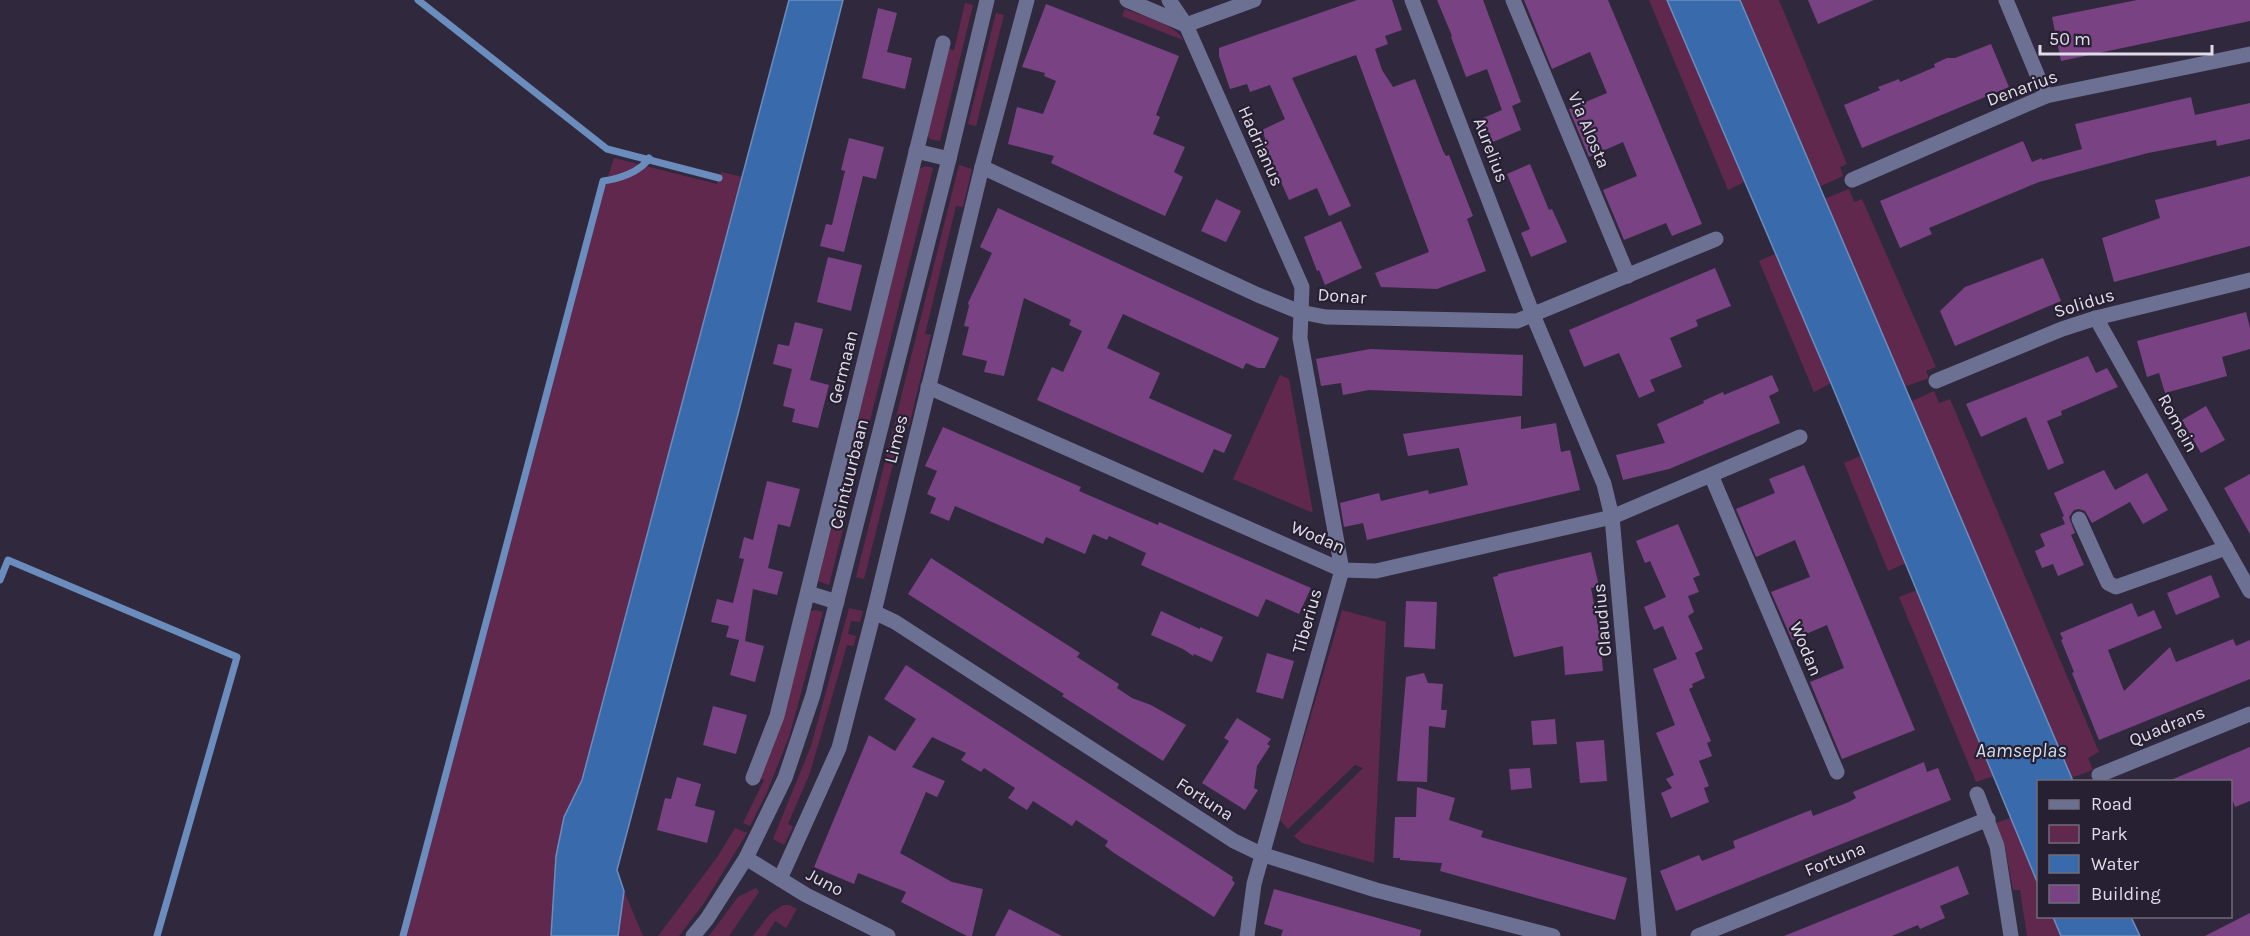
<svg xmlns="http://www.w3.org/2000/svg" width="2250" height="936" font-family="Karla,sans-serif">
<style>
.green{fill:#60284c}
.water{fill:#396bac;stroke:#6b8dbe;stroke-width:1.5}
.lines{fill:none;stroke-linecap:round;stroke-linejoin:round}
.stream{stroke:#6b8dbe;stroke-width:7}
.building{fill:#794282}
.minor{stroke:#6c7193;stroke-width:15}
.labels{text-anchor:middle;stroke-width:4.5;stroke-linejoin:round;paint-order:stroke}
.street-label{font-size:18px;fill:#e0dce9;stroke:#262032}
.water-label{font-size:20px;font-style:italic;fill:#cfddef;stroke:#262032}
</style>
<rect width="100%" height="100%" fill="#30293d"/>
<g class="green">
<path d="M 1649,0 L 1667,0 L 1744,182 L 1728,190 Z"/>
<path d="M 1741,0 L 1779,0 L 1847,164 L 1840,167 L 1843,176 L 1819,187 Z"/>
<path d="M 965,3 L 973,5 L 940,141 L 930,139 L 927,135 L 949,49 L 954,50 Z"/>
<path d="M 1125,9 C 1140,15 1177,25 1183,40 L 1122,16 Z"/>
<path d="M 996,13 L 1004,15 L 976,126 L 968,124 Z"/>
<path d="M 614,158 L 717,184 L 721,172 L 743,177 L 582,780 L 564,817 L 556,856 L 551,936 L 402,936 L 604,189 Z"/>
<path d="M 959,165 L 972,169 L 963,207 L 956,206 L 925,334 L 931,335 L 909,426 L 903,424 L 864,579 L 856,577 Z"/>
<path d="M 926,166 L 933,168 L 829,585 L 818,581 L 918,169 Z"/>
<path d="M 1849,189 L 1854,202 L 1862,199 L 1936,367 L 1926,371 L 1929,378 L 1904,387 L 1824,199 Z"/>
<path d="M 1775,254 L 1831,383 L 1814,392 L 1759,261 Z"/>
<path d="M 1280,375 L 1289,379 L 1313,513 L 1233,479 Z"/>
<path d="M 1934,391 L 1939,403 L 1950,399 L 2099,752 L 2088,758 L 2093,770 L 2071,778 L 1910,402 Z"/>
<path d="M 1860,456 L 1906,563 L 1888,571 L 1844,463 Z"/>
<path d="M 1917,590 L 1994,776 L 1976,782 L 1899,597 Z"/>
<path d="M 849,608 L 863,611 L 860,622 L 851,621 L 848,634 L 856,636 L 854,646 L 847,645 L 810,773 L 788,824 L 793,827 L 784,845 L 773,839 L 811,746 Z"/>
<path d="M 815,610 L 823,612 L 789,737 L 767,792 L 750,826 L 743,823 L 764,780 L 759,777 L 809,612 Z"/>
<path d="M 1342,610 L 1386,622 L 1374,863 L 1302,843 L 1294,836 L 1363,768 L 1355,765 L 1288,829 L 1280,820 Z"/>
<path d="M 2010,818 L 2038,884 L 2038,916 L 2053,917 L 2061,936 L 2027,936 L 2020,890 L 2013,890 L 2005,846 L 1996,823 Z"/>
<path d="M 735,828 L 747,833 L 704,903 L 679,936 L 658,936 L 718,856 Z"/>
<path d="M 756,888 L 759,892 L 729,936 L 709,936 L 738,897 Z"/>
<path d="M 624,891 L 643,936 L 618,936 Z"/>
<path d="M 783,905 L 789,905 L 797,909 L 786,928 L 775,921 L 766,936 L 753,936 L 770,914 Z"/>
</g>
<g class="water">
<path d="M 789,0 L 843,0 L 738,414 L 617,870 L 624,891 L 618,936 L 551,936 L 556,856 L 564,817 L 582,780 Z"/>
<path d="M 1667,0 L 1740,0 L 2073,781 L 2038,782 L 2038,884 L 1831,383 Z"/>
<path d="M 2053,917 L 2131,917 L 2140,936 L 2061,936 Z"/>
</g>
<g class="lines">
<g class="stream">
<path d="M 418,0 L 607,149 L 719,178"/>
<path d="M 0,580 L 8,560 L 237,657 L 157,936"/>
<path d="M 403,936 L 603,181 C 618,179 641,172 649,158"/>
</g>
</g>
<g class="building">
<path d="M 1357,0 L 1392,0 L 1402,30 L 1385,36 L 1388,44 L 1375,49 L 1382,70 L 1393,87 L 1415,79 L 1443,151 L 1446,156 L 1449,155 L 1473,216 L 1467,219 L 1486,271 L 1437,289 L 1381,287 L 1375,273 L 1429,252 L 1356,55 L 1292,78 L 1351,206 L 1329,216 L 1317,188 L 1289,200 L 1263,142 L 1266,141 L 1262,130 L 1285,119 L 1270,85 L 1250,92 L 1247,84 L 1230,89 L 1219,56 L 1219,48 Z"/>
<path d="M 1437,0 L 1483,0 L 1521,102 L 1512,106 L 1521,130 L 1486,145 L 1476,121 L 1502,110 L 1487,69 L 1466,77 L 1451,37 L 1452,36 Z"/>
<path d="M 1524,0 L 1608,0 L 1702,224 L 1672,236 L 1666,223 L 1624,240 L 1603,190 L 1637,176 L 1623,142 L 1589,157 L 1569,109 L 1607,93 L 1590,52 L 1552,69 Z"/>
<path d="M 1808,0 L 1874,0 L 1818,24 Z"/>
<path d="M 2137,0 L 2250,0 L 2250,21 L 2061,61 L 2052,17 Z"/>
<path d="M 1046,4 L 1179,56 L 1156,115 L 1160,117 L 1153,134 L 1185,147 L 1174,172 L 1183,177 L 1165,216 L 1051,163 L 1054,156 L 1008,144 L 1017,107 L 1043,114 L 1056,81 L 1044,76 L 1045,73 L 1022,67 Z"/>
<path d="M 878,8 L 897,13 L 887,52 L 912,58 L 905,89 L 862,78 Z"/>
<path d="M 1991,44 L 2009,87 L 1862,148 L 1844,105 L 1880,90 L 1878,87 L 1899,79 L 1900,82 L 1935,67 L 1934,64 L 1947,58 L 1955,58 Z"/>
<path d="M 2191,97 L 2195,115 L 2250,103 L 2250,139 L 2217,146 L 2216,140 L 2148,153 L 2039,182 L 1929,228 L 1932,234 L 1900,248 L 1880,201 L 2023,141 L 2032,162 L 2042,158 L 2042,160 L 2082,149 L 2075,124 Z"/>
<path d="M 849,138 L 884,147 L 876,179 L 863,176 L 844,252 L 820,246 L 826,224 L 832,225 L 845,171 L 841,170 Z"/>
<path d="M 1530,164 L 1549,210 L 1552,209 L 1567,242 L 1531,257 L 1521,233 L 1530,229 L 1507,174 Z"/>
<path d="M 2250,176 L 2250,246 L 2114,282 L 2102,238 L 2160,218 L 2155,200 Z"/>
<path d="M 1216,199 L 1241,211 L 1226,242 L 1201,231 Z"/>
<path d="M 998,208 L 1279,338 L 1265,368 L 1258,368 L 1246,363 L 1243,369 L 1123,314 L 1107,348 L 1160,373 L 1149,398 L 1232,435 L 1224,453 L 1214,449 L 1203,473 L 1037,400 L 1052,367 L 1063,372 L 1082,331 L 1069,325 L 1071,320 L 1024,298 L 1004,376 L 984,372 L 987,361 L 962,355 L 969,327 L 964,326 L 969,306 L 968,303 L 992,253 L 980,247 Z"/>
<path d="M 1341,221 L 1362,268 L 1325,285 L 1319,270 L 1317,271 L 1304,237 Z"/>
<path d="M 828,257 L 862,265 L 851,311 L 817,302 Z"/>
<path d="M 2043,258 L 2061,301 L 1955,346 L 1940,311 L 1965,287 Z"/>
<path d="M 1715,268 L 1731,306 L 1696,320 L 1698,326 L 1670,338 L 1682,367 L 1650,380 L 1655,391 L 1639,398 L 1619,353 L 1584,367 L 1569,330 Z"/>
<path d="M 2246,312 L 2250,328 L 2250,349 L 2222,357 L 2227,376 L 2165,393 L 2159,373 L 2147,377 L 2137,341 Z"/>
<path d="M 795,322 L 823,329 L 810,380 L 829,385 L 818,428 L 792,422 L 795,409 L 783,406 L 792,369 L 773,364 L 778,344 L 789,346 Z"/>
<path d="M 1370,349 L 1523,355 L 1522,396 L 1369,390 L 1343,395 L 1341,383 L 1321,386 L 1316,359 Z"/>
<path d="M 2088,356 L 2096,373 L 2107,368 L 2118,387 L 2061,411 L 2062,415 L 2047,421 L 2064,463 L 2048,470 L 2026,417 L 1981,437 L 1966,404 Z"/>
<path d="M 1772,375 L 1779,391 L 1769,396 L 1780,423 L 1669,469 L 1623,480 L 1616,455 L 1665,443 L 1657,424 L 1704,403 L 1703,401 L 1723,392 L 1724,395 Z"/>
<path d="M 2206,406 L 2225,440 L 2201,453 L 2182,420 Z"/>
<path d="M 1521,416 L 1521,429 L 1556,423 L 1561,452 L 1570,450 L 1580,490 L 1367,540 L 1363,523 L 1344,527 L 1340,503 L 1379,493 L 1381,501 L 1428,490 L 1429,494 L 1468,485 L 1459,448 L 1408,456 L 1403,434 Z"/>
<path d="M 943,427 L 1081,487 L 1079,491 L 1158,525 L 1159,522 L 1311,588 L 1299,614 L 1266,599 L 1258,617 L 1141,565 L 1146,553 L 1109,536 L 1107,540 L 1093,534 L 1085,554 L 1046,537 L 1043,544 L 955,506 L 949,521 L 930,513 L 936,498 L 927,494 L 937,471 L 925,466 Z"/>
<path d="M 1804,465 L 1915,730 L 1842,759 L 1810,682 L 1844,668 L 1827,625 L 1792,640 L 1771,592 L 1810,577 L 1795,540 L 1756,557 L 1736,509 L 1775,493 L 1769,479 Z"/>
<path d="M 2104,470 L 2115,490 L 2147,473 L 2168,510 L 2143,524 L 2130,502 L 2092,523 L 2085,511 L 2079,509 L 2074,510 L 2069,517 L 2075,533 L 2071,535 L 2084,565 L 2058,576 L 2053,564 L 2042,568 L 2035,551 L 2045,546 L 2040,534 L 2065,524 L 2062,517 L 2064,516 L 2054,493 Z"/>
<path d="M 2250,474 L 2250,534 L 2224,488 Z"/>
<path d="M 767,481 L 800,489 L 790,527 L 778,524 L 768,568 L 783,572 L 777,595 L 753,589 L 745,641 L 764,646 L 755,682 L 730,675 L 739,640 L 726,637 L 729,626 L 711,622 L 717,599 L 733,603 L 744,559 L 739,558 L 744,537 L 753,540 Z"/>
<path d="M 1678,524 L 1700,575 L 1693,578 L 1699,592 L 1688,596 L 1694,612 L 1688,616 L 1703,649 L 1695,653 L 1705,678 L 1692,684 L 1693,687 L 1689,689 L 1711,741 L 1707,743 L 1712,756 L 1699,761 L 1709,786 L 1704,788 L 1709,802 L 1671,818 L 1661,793 L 1672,788 L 1666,779 L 1674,775 L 1656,733 L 1675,725 L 1653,669 L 1677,659 L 1663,626 L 1654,630 L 1644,607 L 1666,597 L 1650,561 L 1645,563 L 1636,541 Z"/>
<path d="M 1591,552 L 1599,586 L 1591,588 L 1600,637 L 1603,671 L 1565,675 L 1563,646 L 1514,657 L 1493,577 L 1498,576 L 1498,574 Z"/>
<path d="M 931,558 L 1080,653 L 1077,657 L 1119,684 L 1117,688 L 1132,698 L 1151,705 L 1186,725 L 1163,761 L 1062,696 L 1064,694 L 908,594 Z"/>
<path d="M 2211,575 L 2220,597 L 2176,615 L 2167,593 Z"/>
<path d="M 1406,601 L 1437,602 L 1435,649 L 1404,647 Z"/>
<path d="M 2132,603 L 2138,617 L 2154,610 L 2162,628 L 2108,650 L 2124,691 L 2170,647 L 2176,662 L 2233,639 L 2236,646 L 2250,640 L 2250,679 L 2099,740 L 2072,673 L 2074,672 L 2061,640 L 2063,639 L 2060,633 Z"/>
<path d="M 1161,611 L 1200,629 L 1200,627 L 1223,637 L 1212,662 L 1194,654 L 1193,656 L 1183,649 L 1151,635 Z"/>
<path d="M 1267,653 L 1294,661 L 1283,699 L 1256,692 Z"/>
<path d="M 906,665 L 1233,877 L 1232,880 L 1235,883 L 1214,917 L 1114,853 L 1105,846 L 1108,841 L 1076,820 L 1072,826 L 1033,801 L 1027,810 L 1008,798 L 1015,788 L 984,768 L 981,772 L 961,760 L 966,753 L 932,737 L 912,767 L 945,781 L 937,797 L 926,792 L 900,853 L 952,882 L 983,889 L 972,936 L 967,936 L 901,902 L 906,892 L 858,873 L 854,884 L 814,867 L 869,735 L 895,751 L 916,719 L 884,699 Z"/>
<path d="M 1424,673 L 1428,683 L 1443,684 L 1441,710 L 1447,710 L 1445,728 L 1429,726 L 1427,782 L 1397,781 L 1406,677 Z"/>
<path d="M 713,706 L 747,715 L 736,754 L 703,745 Z"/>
<path d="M 1237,718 L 1271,739 L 1267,744 L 1270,746 L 1257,766 L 1254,788 L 1258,790 L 1245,810 L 1202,783 L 1229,741 L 1224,738 Z"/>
<path d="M 1555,719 L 1557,744 L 1533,745 L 1531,721 Z"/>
<path d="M 1604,740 L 1607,781 L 1580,783 L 1576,742 Z"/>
<path d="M 2250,747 L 2250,801 L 2235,807 L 2230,794 L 2230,782 L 2166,782 Z"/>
<path d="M 1924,762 L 1927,772 L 1938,768 L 1951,800 L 1676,911 L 1660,871 L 1699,855 L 1702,861 L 1735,848 L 1733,841 L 1811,810 L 1813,816 L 1849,802 L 1856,798 L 1853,792 Z"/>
<path d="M 1530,768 L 1532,788 L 1511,790 L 1509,769 Z"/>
<path d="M 677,777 L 701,784 L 695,806 L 715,811 L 707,843 L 657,830 L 665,798 L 671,799 Z"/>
<path d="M 1417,787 L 1455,798 L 1449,820 L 1483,831 L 1481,837 L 1627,878 L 1615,920 L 1440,871 L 1442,863 L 1400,860 L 1400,858 L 1393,858 L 1395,817 L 1416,817 Z"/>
<path d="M 1958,866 L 1969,894 L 1940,906 L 1945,918 L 1920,929 L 1918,925 L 1892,936 L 1784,936 Z"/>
<path d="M 1274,889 L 1421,930 L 1420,936 L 1281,936 L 1283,930 L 1264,924 Z"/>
<path d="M 1009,909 L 1062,936 L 995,936 Z"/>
<path d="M 2250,913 L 2250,936 L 2205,936 Z"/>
</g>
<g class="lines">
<g class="minor">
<path d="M 1127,0 L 1186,25 L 1254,0"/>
<path d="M 1169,0 L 1186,25 L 1302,287 L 1300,338 L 1342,570 L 1254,884 L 1247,936"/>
<path d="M 1412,0 L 1533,315 L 1604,484 L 1612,517 L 1649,936"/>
<path d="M 1513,0 L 1628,276"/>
<path d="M 2006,0 L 2046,96"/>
<path d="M 916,151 L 949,159"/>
<path d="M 982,167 L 1258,295 L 1300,312 L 1326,317 L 1517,321 L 1716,239"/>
<path d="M 1852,180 L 2046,96 L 2250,54"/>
<path d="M 2096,318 L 2250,591"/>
<path d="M 1936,381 L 2062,329 L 2096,318 L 2250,280"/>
<path d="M 928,387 L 1342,570 L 1376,571 L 1612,517 L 1800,437"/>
<path d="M 1711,475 L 1837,772"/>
<path d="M 2079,519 L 2108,583 L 2116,587 L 2226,548"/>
<path d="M 808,593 L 837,602"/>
<path d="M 874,612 L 895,622 L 1234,841 L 1261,854 L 1376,890 L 1553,936"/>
<path d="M 2099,775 L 2250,714"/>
<path d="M 753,778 L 777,716 L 943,43"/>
<path d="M 1977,794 L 1997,846 L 2011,936"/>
<path d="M 746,858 L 806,895 L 888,936"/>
<path d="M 780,879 L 839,748 L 874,612 L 982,167 L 1027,0"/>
<path d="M 693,936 L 707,919 L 746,858 L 785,778 L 813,695 L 949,159 L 987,0"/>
<path d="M 1698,936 L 1988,819"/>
</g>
</g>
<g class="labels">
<g class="street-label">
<text transform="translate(2022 88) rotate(-20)" y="6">Denarius</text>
<text transform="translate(1589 130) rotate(67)" y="6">Via Alosta</text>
<text transform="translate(1261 146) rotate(66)" y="6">Hadrianus</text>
<text transform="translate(1491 150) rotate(69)" y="6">Aurelius</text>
<text transform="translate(1342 296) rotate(4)" y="6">Donar</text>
<text transform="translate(2084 303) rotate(-17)" y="6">Solidus</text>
<text transform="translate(843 367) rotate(-76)" y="6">Germaan</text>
<text transform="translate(2178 423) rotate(61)" y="6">Romein</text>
<text transform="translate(896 439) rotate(-76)" y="6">Limes</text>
<text transform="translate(849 474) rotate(-76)" y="6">Ceintuurbaan</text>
<text transform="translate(1318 537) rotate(23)" y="6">Wodan</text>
<text transform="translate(1602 620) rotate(-95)" y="6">Claudius</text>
<text transform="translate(1307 621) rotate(-74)" y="6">Tiberius</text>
<text transform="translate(1806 649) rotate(67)" y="6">Wodan</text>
<text transform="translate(2167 726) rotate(-22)" y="6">Quadrans</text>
<text transform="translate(1205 799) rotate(33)" y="6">Fortuna</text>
<text transform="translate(1835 859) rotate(-22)" y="6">Fortuna</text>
<text transform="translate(825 882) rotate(28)" y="6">Juno</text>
</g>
<g class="water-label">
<text x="2021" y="757">Aamseplas</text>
</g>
</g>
<rect x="2037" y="780" width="195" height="138" fill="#262032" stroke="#706b7b" stroke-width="1.5"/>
<rect x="2049" y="800" width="30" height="9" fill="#6c7193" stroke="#706b7b" stroke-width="1.5"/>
<text x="2091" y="810" font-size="18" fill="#e0dce9">Road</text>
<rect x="2049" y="825" width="30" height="18" fill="#60284c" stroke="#706b7b" stroke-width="1.5"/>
<text x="2091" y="840" font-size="18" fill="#e0dce9">Park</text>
<rect x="2049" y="855" width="30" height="18" fill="#396bac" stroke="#706b7b" stroke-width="1.5"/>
<text x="2091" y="870" font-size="18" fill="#e0dce9">Water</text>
<rect x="2049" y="885" width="30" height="18" fill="#794282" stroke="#706b7b" stroke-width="1.5"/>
<text x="2091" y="900" font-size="18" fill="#e0dce9">Building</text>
<path d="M2040 45v9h172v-9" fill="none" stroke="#e0dce9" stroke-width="3"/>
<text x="2049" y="45" font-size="18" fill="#e0dce9" stroke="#262032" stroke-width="4.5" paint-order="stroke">50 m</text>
</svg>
